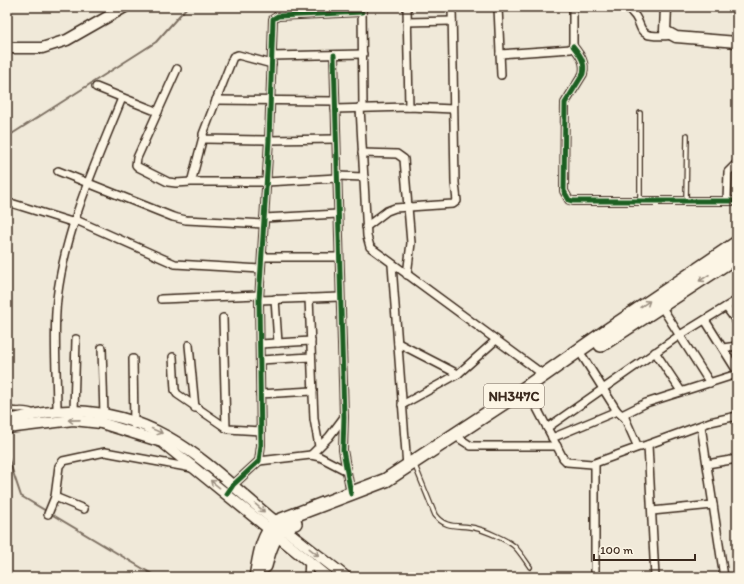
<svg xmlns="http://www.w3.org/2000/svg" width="744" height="584" font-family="Itim,sans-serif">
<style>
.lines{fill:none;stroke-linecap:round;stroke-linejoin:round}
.stream{stroke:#7e7163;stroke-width:2}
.lane-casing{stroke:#3b2a1e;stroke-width:6}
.street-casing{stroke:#3b2a1e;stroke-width:10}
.secondary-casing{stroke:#3b2a1e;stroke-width:13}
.highway-casing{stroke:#3b2a1e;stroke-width:16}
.lane{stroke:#fcf5e5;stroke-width:3.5}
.street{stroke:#fcf5e5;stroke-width:7}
.secondary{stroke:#fcf5e5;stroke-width:10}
.highway{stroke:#fcf5e5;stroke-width:13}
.cycleway-casing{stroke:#fcf5e5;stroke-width:8}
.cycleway{stroke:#1b5e20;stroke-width:5}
.oneway{stroke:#9c9082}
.labels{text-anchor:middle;stroke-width:3;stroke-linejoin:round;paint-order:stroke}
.shield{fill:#fcf5e5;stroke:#75675a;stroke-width:1}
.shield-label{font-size:14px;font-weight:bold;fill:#3b2a1e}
</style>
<rect width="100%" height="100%" fill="#f0e9d9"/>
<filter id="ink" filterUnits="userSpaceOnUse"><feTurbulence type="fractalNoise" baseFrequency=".025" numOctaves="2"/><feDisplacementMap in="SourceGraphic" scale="8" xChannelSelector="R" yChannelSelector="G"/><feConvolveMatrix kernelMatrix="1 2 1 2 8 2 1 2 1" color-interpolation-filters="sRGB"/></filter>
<g filter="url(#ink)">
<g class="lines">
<g class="stream">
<path d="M 7,137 L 156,42 L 187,7"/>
<path d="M 7,454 L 21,496 L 157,577"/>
</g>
<defs>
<g id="lane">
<path d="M 640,201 L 640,113"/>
<path d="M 686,201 L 687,135"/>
<path d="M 7,408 C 15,412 25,407 33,412"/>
<path d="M 416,468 L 435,515 C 446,530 460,524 475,528 C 484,530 508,540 515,547 C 520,552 525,560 530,567"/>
</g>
<g id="street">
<path d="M 362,7 L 363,107"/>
<path d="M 407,7 L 409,107"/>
<path d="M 498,7 L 501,75"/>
<path d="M 625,7 C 651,23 626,40 673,35"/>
<path d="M 278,16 L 280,7"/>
<path d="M 407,22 L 452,21"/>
<path d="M 573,46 C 580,55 586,62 583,74 L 565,103 L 564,191 L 569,200 L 573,201 L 737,201"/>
<path d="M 500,54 L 571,49 L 573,44 L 573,7"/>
<path d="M 334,55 L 344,417 L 343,450 L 351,494"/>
<path d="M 272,56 L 363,54"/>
<path d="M 272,64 L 238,55 L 233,57 L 203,134 L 204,139 L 269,140 L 336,139"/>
<path d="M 177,69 L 137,158 L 136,165 L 138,167 L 168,182 L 176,183 L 191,182 L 266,182 L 337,178"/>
<path d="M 96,87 L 158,112"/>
<path d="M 216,100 L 335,101"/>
<path d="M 360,107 L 367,236 L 370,247 L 544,375"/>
<path d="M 335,109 L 409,107 L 453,109"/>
<path d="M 362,153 L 397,154 L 404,159 L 411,243 L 407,275"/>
<path d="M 58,171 L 173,217 L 186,220 L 264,224"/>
<path d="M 337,176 L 364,177"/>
<path d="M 192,179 L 203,137"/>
<path d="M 727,201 L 728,172 L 737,163"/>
<path d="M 14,204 L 75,223"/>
<path d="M 264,218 L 338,214"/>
<path d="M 76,220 L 175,264 L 261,269"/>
<path d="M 366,227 L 387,211 L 395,208 L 453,204 L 457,201 L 455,183 L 452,7"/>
<path d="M 262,257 L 339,257"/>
<path d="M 392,265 L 407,467"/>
<path d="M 309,298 L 314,419 L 319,446"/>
<path d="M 161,299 L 259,295"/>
<path d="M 275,299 L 278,343"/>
<path d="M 259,300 L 340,297"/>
<path d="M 661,306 L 710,383"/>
<path d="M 726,307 L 737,322"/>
<path d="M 223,318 L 226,428"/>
<path d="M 705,320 L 737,371"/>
<path d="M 398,343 L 458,374"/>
<path d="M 260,344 L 311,341"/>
<path d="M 189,345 L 195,408"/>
<path d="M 102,348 L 104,415"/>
<path d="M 723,348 L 737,346"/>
<path d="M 655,352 L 681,391"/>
<path d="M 173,357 L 175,390 L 177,394 L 228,429 L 261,431"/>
<path d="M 583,357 L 617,411 L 625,418 L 637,445 L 641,447 L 710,422 L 737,416"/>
<path d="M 133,359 L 134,425"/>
<path d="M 260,360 L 311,357"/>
<path d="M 529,393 L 563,458 L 567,462 L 592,464 L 639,447"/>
<path d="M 260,394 L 313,391"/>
<path d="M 402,405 L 458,374 L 496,340"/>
<path d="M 74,411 L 76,339"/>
<path d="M 57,412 C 57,375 53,335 57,299 C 65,229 96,163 122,98"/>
<path d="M 622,415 L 646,403 L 737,374"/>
<path d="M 701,426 L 724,577"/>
<path d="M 547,428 L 680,335 L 737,300"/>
<path d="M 552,438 L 617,411"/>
<path d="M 460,439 L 471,446 L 557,446"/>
<path d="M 648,445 L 655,577"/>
<path d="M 311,455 L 329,437 L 344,417"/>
<path d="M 259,461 L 311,455 L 320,457 L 347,471"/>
<path d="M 707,464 L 737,459"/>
<path d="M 227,494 L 233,485 L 259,461 L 261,445 L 259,300 L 269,140 L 273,19 L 278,16 L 362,12"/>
<path d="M 55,497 L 84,509"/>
<path d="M 652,511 L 713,505"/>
<path d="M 48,514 L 55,497 L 59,466 L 63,461 L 105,452 L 192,468"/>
<path d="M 595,571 L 595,464"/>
<path d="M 308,577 L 309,560"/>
</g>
<g id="secondary">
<path d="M 666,7 L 665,31 L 676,37 L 737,42"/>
<path d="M 7,48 L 42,48 L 67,40 L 125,7"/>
<path d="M 7,420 C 29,416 50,410 73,411 C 167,414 209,468 276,522 C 299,541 323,559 346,577"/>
<path d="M 7,428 L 73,420 L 101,423 L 162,442 L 328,577"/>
</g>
<g id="highway">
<path d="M 601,345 L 737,256"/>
<path d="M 265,566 C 268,554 273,536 283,528 C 286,525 292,524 295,523"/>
<path d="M 256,577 C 260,556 261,538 276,522 L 386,480 L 511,398 L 605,332 L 737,243"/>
</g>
</defs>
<use href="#lane" class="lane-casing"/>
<use href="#street" class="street-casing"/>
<use href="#secondary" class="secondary-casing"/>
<use href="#highway" class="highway-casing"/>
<use href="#lane" class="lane"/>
<use href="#street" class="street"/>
<use href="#secondary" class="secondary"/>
<use href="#highway" class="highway"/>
<defs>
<g id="cycleway">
<path d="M 573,46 C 580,55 586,62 583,74 L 565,103 L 564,191 L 569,200 L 573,201 L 737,201"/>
<path d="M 334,55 L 344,417 L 343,450 L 351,494"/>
<path d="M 227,494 L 233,485 L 259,461 L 261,445 L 259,300 L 269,140 L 273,19 L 278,16 L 362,12"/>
</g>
</defs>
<use href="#cycleway" class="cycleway-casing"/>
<use href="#cycleway" class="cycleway"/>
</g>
<defs><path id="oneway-shaft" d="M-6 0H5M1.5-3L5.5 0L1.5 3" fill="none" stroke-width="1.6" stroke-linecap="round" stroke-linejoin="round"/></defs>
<g class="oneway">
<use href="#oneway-shaft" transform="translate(704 278) rotate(147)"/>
<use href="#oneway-shaft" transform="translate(645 304) rotate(-34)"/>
<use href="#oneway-shaft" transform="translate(74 420) rotate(179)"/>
<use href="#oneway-shaft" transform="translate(157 431) rotate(24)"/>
<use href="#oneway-shaft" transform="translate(215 484) rotate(-141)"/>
<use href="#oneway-shaft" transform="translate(260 508) rotate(41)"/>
<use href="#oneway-shaft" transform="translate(314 552) rotate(38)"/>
</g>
</g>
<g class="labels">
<rect class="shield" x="484" y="384" width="60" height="24" rx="3"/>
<g class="shield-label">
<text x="514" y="401">NH347C</text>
</g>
</g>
<rect width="744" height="584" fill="none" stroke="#fcf5e5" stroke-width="24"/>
<rect x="12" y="12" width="720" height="560" fill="none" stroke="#3b2a1e" stroke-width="1.5" filter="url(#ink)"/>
<path d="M594 554v6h101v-6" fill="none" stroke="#3b2a1e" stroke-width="2"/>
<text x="600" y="554" font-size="12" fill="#3b2a1e" stroke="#fcf5e5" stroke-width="3" paint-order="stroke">100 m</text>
</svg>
